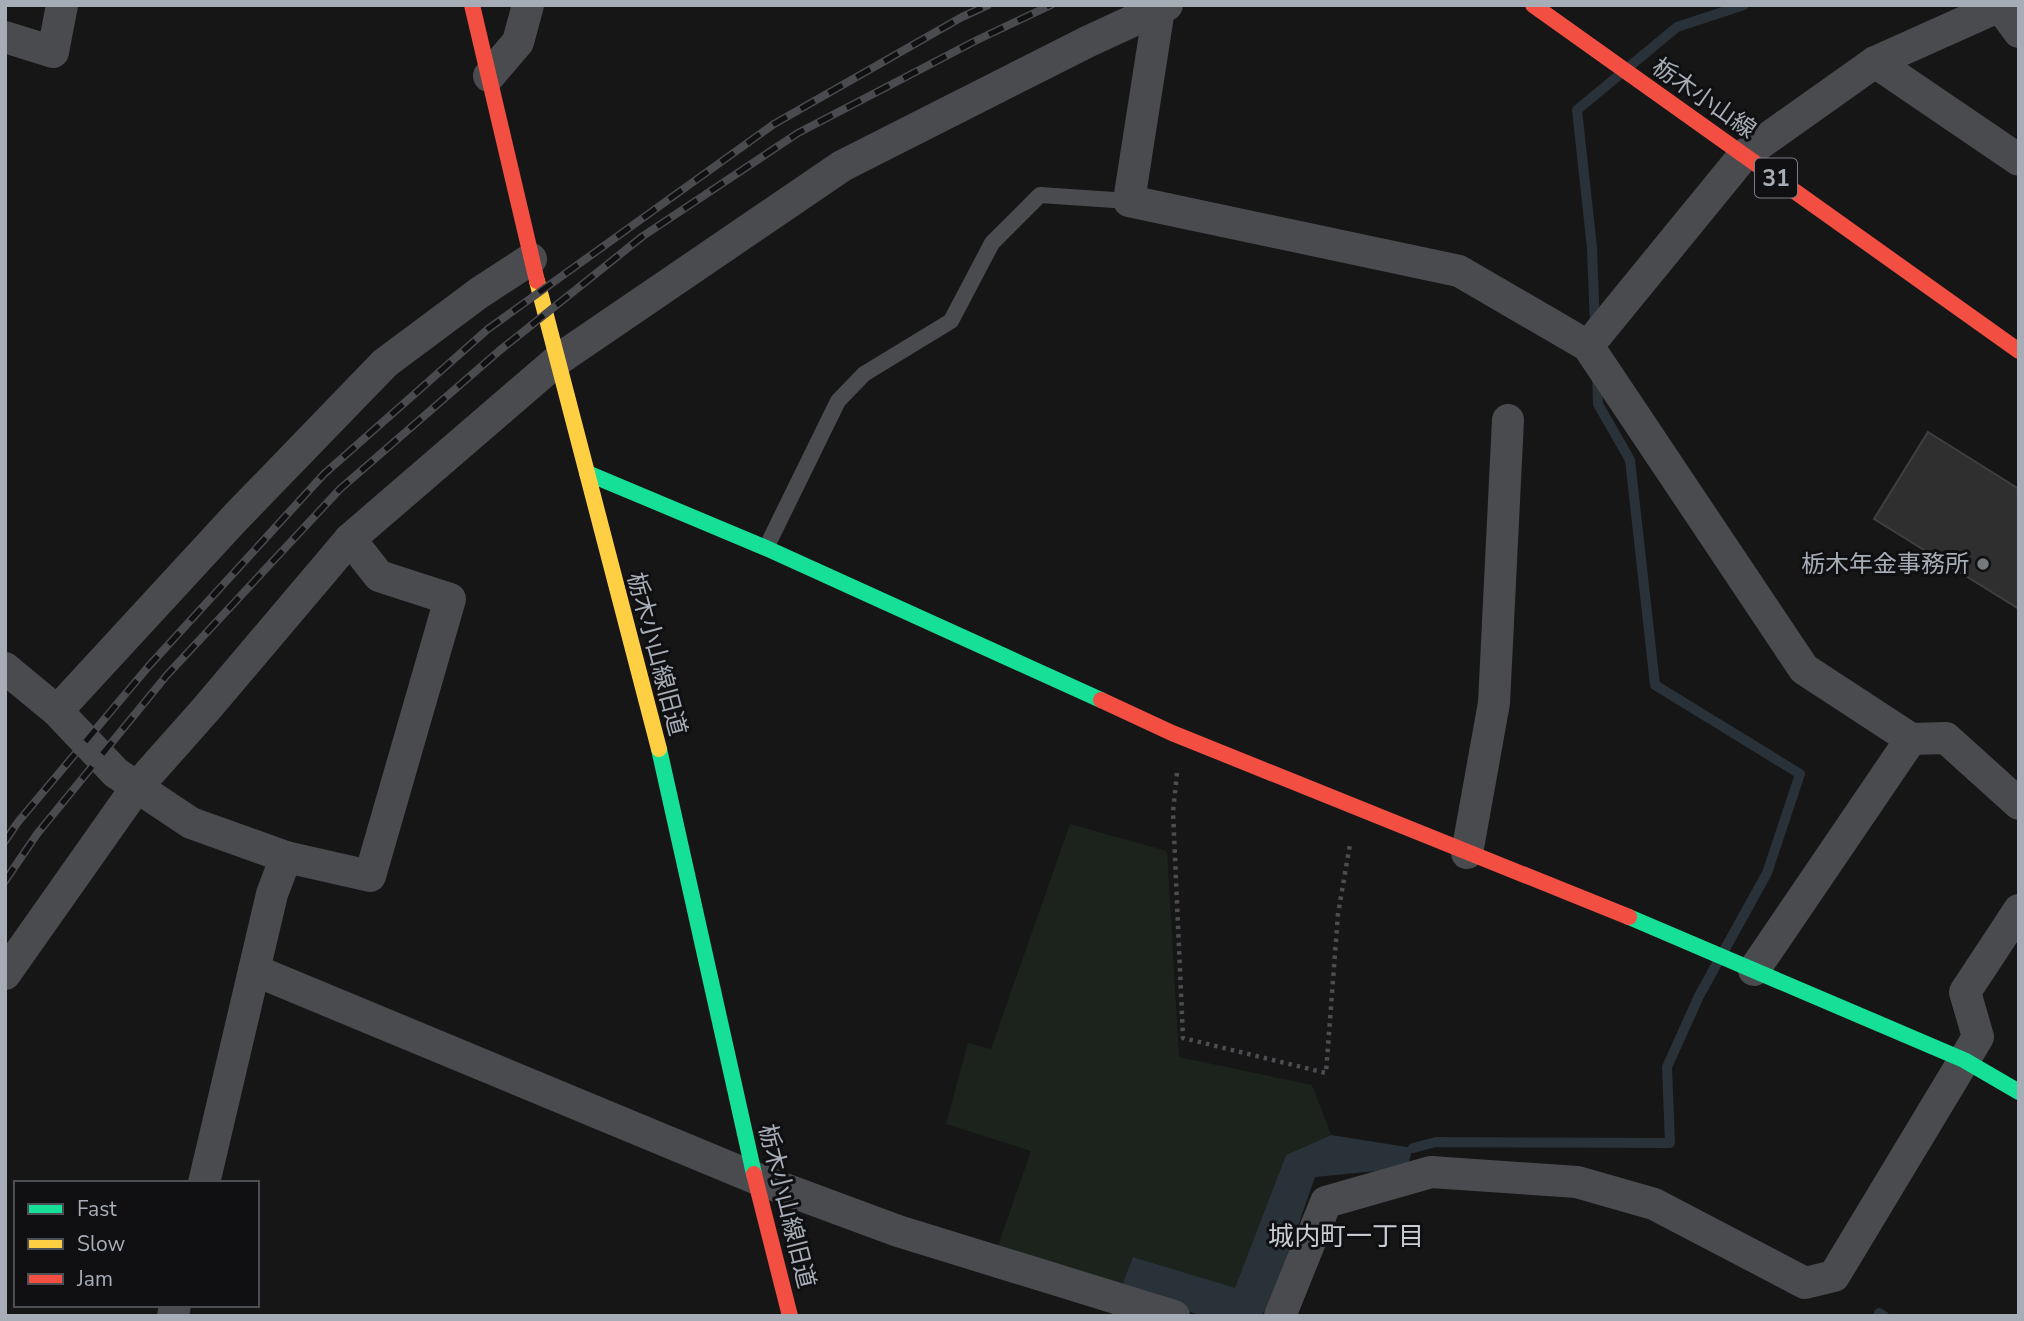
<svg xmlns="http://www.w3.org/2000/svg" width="2024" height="1321" font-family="'Nunito Sans','Noto Sans JP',sans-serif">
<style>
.green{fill:#1c231d}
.water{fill:#293238}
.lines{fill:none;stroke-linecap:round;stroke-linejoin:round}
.stream{stroke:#293238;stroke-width:10}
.building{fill:#2f2f30;stroke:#3e3f42;stroke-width:2}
.path{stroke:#4c4d51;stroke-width:4.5;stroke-dasharray:3.5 5;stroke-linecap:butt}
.lane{stroke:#4a4b4f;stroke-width:16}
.street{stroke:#4a4b4f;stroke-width:32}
.fast{stroke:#16e098;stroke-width:16}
.slow{stroke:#ffcf43;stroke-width:16}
.jam{stroke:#f24e42;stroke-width:16}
.rail-casing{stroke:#4a4b4e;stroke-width:8}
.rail{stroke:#101012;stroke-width:5;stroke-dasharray:16;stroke-linecap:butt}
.poi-dot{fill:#74787f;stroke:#101012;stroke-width:2.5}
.labels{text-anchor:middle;stroke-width:6;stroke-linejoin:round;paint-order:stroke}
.shield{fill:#101012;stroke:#7a7e86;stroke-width:2}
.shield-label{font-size:23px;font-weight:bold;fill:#a7adb7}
.street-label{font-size:24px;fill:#a7adb7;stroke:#101012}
.poi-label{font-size:24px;fill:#a7adb7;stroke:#101012;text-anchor:end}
.neighbourhood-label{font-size:26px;fill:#c8ccd3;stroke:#101012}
</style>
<rect width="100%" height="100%" fill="#161616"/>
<path class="green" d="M 1070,824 L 1167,851 L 1179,1057 L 1312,1085 L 1331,1135 L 1286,1155 L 1235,1289 L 1133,1257 L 1120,1290 L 997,1249 L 1031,1151 L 946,1124 L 968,1043 L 991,1049 Z"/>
<path class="water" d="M 1331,1135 L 1413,1148 L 1407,1168 L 1315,1177 L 1270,1306 L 1260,1316 L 1203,1316 L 1120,1290 L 1133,1257 L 1235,1288 L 1286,1155 Z"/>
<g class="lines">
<g class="stream">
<path d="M 1595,327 L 1592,248 L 1577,110 L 1677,27 L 1744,5"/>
<path d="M 1413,1148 L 1436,1142 L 1670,1143 L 1667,1067 L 1699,996 L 1767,873 L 1800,774 L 1655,685 L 1630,460 L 1598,404 L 1597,375"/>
<path d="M 1879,1313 L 1884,1316"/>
</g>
</g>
<path class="building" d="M 1928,432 L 2019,489 L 2019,609 L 1874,519 Z"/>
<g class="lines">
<path class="path" d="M 1177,773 L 1173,812 L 1183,1038 L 1326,1073 L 1338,914 L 1350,844"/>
<path class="lane" d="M 766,548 L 838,401 L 864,374 L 951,321 L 992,243 L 1040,195 L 1129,201"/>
<g class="street">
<path d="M 1159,9 L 1129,201 L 1459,271 L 1588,346 L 1804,669 L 1911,739 L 1754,970"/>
<path d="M 5,37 L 53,52 L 62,5"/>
<path d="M 1875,62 L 2019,160"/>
<path d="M 489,76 L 518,42 L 528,5"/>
<path d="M 1588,346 L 1744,155 L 1875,62 L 2000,6 L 2019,32"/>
<path d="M 5,668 L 57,711 L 236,517 L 385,363 L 479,293 L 531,259"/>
<path d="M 57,711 L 116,773 L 191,823 L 286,857 L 370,876 L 450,599 L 379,576 L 350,539"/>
<path d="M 1911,739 L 1946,738 L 2019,804"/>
<path d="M 1467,853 L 1494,703 L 1508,420"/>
<path d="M 254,970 L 755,1178 L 898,1231 L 1174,1316"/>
<path d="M 5,974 L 136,788 L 207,708 L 350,539 L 559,359 L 842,166 L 1087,42 L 1167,5"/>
<path d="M 204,1183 L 272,894 L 286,857"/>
<path d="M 173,1316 L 175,1305"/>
<path d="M 1280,1316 L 1326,1202 L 1431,1172 L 1577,1182 L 1654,1204 L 1805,1283 L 1834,1276 L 1978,1037 L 1965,992 L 2019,910"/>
</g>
<g class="fast">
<path d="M 587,473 L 766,548 L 1101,700"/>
<path d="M 659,749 L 754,1174"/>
<path d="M 1629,917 L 1964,1060 L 2019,1092"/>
</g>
<path class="slow" d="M 537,281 L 659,749"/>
<g class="jam">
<path d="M 472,5 L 537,281"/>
<path d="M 1533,5 L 2019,351"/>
<path d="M 1101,700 L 1172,733 L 1629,917"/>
<path d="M 754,1174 L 790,1316"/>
</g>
<defs>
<g id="rail">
<path d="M 5,841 L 18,822 L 148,667 L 324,474 L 488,329 L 774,124 L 962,17 L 988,5"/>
<path d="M 5,881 L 37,834 L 167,675 L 340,489 L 499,351 L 643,236 L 798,133 L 977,40 L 1051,5"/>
</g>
</defs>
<use href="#rail" class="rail-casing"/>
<use href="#rail" class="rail"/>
</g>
<circle class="poi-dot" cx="1983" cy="564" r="7"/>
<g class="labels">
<rect class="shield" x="1755" y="158.5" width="42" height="39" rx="5"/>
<g class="shield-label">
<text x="1776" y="186">31</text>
</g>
<g class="street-label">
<text transform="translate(1704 98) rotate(35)" y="8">栃木小山線</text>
<text transform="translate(657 654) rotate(75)" y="8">栃木小山線旧道</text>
<text transform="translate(787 1206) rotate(76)" y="8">栃木小山線旧道</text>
</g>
<g class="poi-label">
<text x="1969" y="572">栃木年金事務所</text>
</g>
<g class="neighbourhood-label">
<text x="1346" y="1245">城内町一丁目</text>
</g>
</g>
<rect width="2024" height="1321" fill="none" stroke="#a7adb7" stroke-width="14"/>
<rect x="14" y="1181" width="245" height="126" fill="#101012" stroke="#4c4f54" stroke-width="2"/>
<rect x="28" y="1204" width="35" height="10" fill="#16e098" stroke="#4c4f54" stroke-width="2"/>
<text x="77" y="1216" font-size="21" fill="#a7adb7">Fast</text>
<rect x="28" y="1239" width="35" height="10" fill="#ffcf43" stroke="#4c4f54" stroke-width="2"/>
<text x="77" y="1251" font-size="21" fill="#a7adb7">Slow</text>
<rect x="28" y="1274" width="35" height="10" fill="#f24e42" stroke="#4c4f54" stroke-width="2"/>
<text x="77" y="1286" font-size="21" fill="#a7adb7">Jam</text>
</svg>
